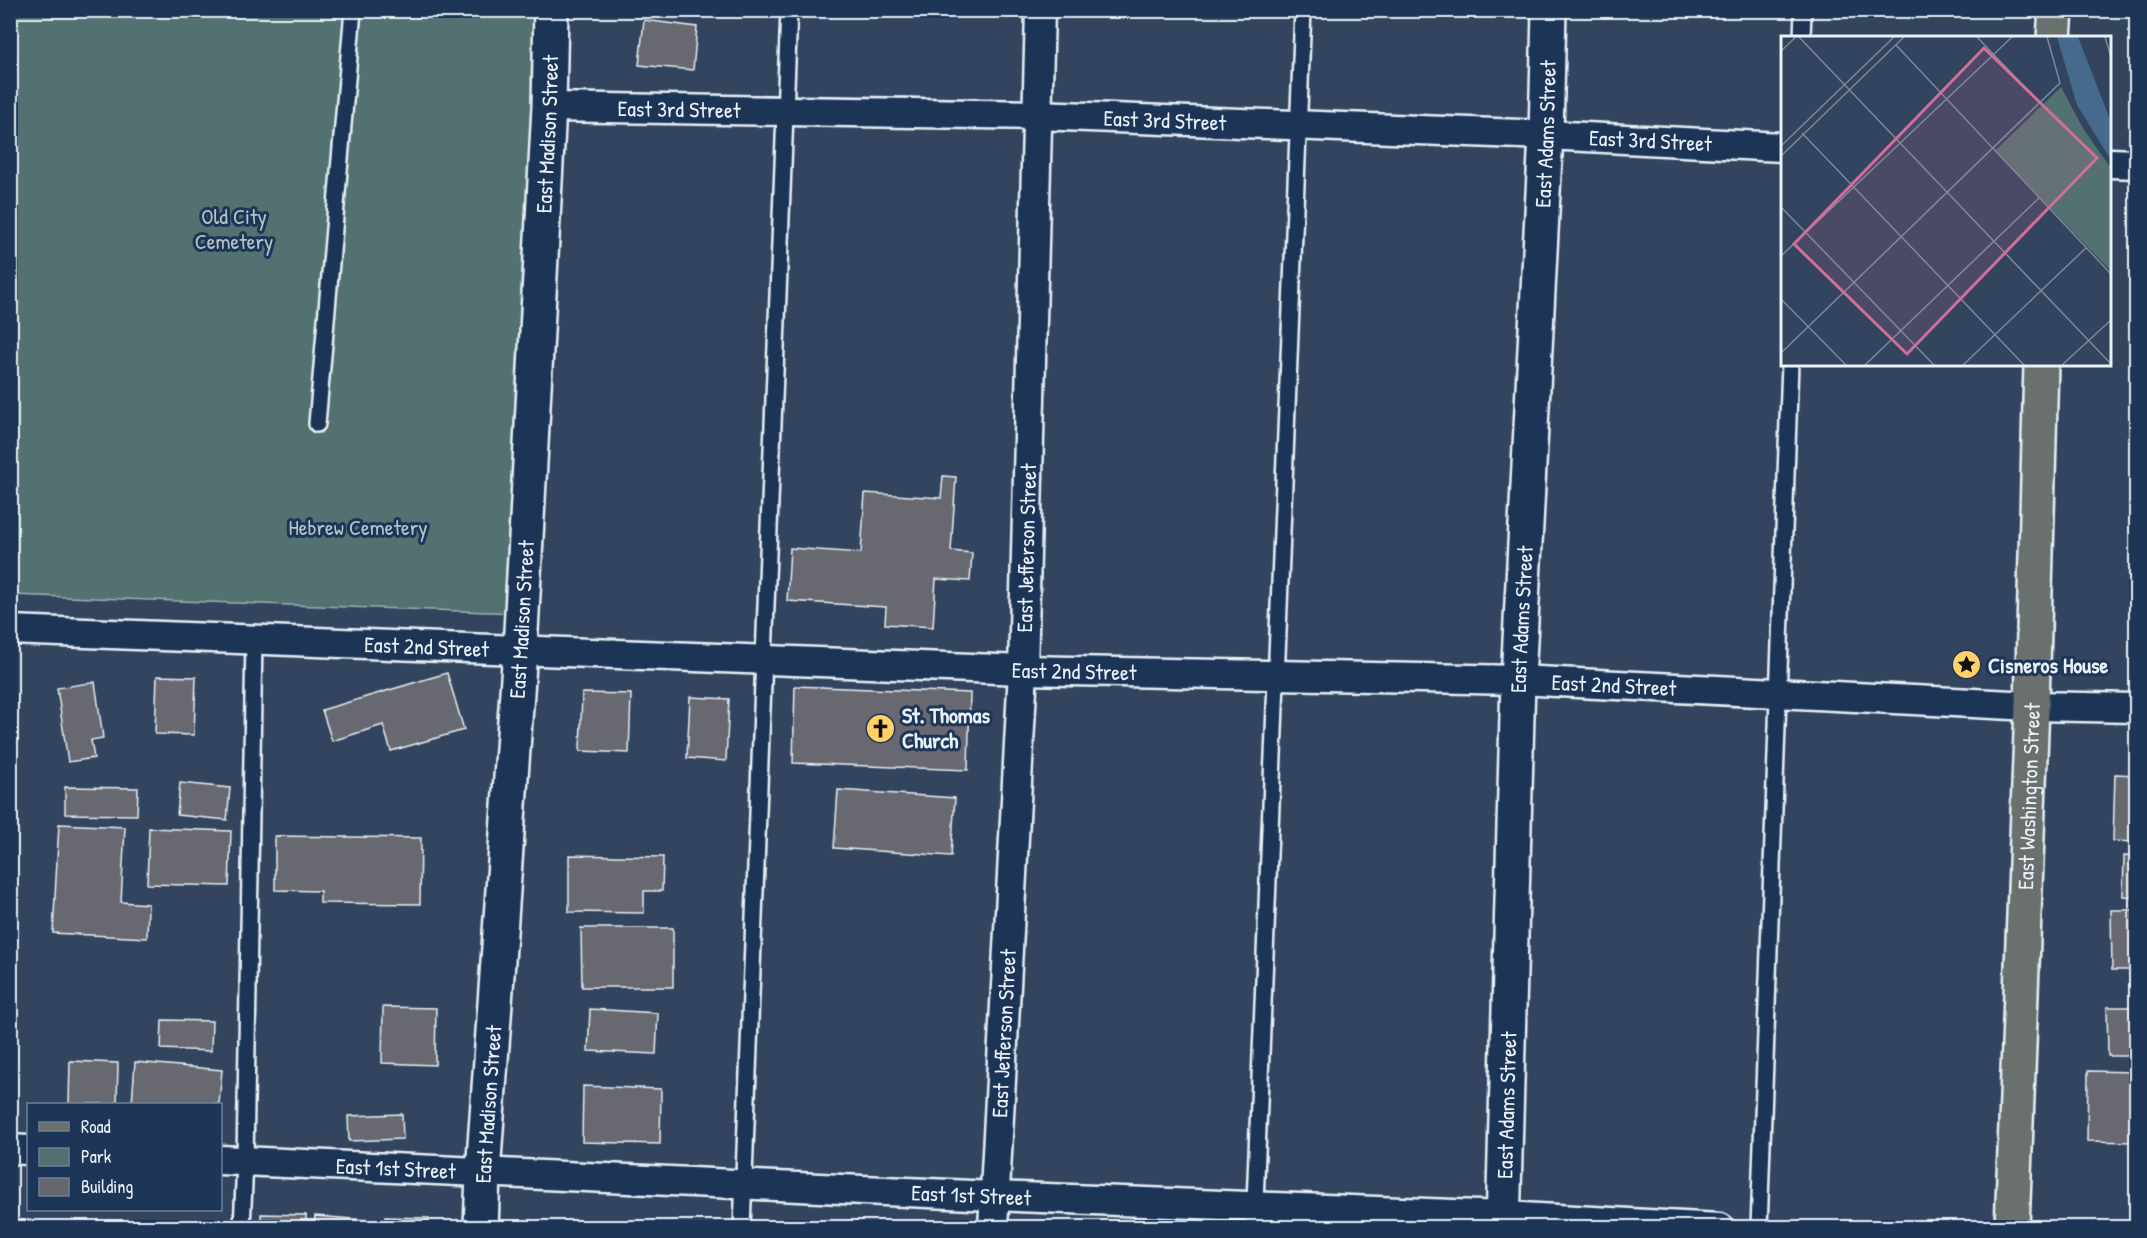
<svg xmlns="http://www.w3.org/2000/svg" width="2147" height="1238" font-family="'Patrick Hand',sans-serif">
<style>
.green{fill:#537170;stroke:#9eb1b4;stroke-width:1.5}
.building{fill:#676770;stroke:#e8f1f8;stroke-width:1.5}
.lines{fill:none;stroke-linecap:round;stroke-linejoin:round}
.lane-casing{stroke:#e8f1f8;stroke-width:20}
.street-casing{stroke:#e8f1f8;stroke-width:33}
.secondary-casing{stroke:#e8f1f8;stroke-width:38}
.primary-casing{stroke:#e8f1f8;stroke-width:38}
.lane{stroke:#1d3557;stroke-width:15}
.street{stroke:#1d3557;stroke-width:28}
.secondary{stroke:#1d3557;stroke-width:33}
.primary{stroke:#6b706d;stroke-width:33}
.labels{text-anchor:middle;stroke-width:6;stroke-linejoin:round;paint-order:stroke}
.street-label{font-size:22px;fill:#e8f1f8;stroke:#1d3557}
.park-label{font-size:22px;fill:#b4c4c8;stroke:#1d3557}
.poi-label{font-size:22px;font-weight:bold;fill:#e8f1f8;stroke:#1d3557;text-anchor:start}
.inset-road{fill:none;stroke:#7b899c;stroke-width:1.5}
.view{fill:#d16f9a;fill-opacity:0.15;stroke:#d16f9a;stroke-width:3}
.inset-edge{fill:none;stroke:#e8f1f8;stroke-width:3}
</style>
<rect width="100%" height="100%" fill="#33445e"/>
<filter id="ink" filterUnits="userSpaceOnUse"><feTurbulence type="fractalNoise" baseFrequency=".0167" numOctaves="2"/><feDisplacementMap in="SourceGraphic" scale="12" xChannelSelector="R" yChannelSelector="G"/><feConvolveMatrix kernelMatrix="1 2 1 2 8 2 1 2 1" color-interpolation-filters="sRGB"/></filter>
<g filter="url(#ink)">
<path class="green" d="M 11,11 L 541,11 L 517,613 L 11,595 Z"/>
<g class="building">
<path d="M 644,20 L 697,27 L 693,70 L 639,65 Z"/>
<path d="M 943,476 L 956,477 L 951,551 L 972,553 L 970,581 L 936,579 L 933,627 L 885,624 L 886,607 L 787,601 L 790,548 L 861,553 L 865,493 L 941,498 Z"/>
<path d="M 447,673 L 464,730 L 391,751 L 383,725 L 332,741 L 322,710 Z"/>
<path d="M 157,676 L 196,677 L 194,735 L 155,734 Z"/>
<path d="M 95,682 L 103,738 L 91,740 L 94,758 L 68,762 L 57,688 Z"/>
<path d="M 795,686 L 970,693 L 968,770 L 793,763 Z"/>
<path d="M 582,693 L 631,694 L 629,753 L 580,751 Z"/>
<path d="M 690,697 L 729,699 L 726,761 L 687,758 Z"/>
<path d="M 2115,774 L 2136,775 L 2136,842 L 2113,841 Z"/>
<path d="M 180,783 L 230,788 L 227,820 L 177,815 Z"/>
<path d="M 65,787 L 138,788 L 137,815 L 65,814 Z"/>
<path d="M 838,790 L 955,798 L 951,856 L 834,848 Z"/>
<path d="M 59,824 L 125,827 L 121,902 L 148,904 L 147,938 L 53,933 Z"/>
<path d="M 149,828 L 231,831 L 229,886 L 147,884 Z"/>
<path d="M 275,836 L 421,838 L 420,904 L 320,903 L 320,891 L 275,890 Z"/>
<path d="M 569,855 L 663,857 L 662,891 L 644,891 L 644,913 L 569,912 Z"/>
<path d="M 2124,856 L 2136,857 L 2136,897 L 2123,896 Z"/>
<path d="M 2111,910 L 2136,910 L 2136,970 L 2112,970 Z"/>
<path d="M 581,928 L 673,928 L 673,987 L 582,987 Z"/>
<path d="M 383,1007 L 436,1008 L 435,1065 L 382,1063 Z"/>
<path d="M 2107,1007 L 2136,1007 L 2136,1056 L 2108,1056 Z"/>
<path d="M 590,1009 L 658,1013 L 656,1054 L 588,1051 Z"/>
<path d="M 162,1020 L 212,1021 L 211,1051 L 161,1049 Z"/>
<path d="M 70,1061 L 118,1063 L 117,1104 L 69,1104 Z"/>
<path d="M 135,1062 L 222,1070 L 219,1104 L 132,1104 Z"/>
<path d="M 2088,1071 L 2136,1072 L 2136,1142 L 2087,1141 Z"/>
<path d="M 583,1086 L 661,1089 L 660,1144 L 582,1142 Z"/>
<path d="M 402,1114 L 403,1139 L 349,1141 L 348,1116 Z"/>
<path d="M 261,1214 L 306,1215 L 306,1228 L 261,1228 Z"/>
<path d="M 315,1216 L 379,1221 L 378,1228 L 314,1228 Z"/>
<path d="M 385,1217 L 429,1218 L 429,1228 L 385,1228 Z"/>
<path d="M 152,1224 L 212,1226 L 212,1228 L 152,1228 Z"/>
</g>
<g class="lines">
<defs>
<g id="lane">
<path d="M 1802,38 L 1803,10"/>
<path d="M 317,424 L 353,10"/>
<path d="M 242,1228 L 245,1161 L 254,640"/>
<path d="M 742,1228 L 789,10"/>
<path d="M 1254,1228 L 1303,10"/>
<path d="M 1759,1228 L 1790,364"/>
</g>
<g id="street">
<path id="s1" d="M 549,107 L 1037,115 L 1546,135 L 1782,147"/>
<path d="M 2110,163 L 2136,164"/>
<path id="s2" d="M 10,630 L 1023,670 L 1518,680 L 2032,706 L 2136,708"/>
<path d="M 10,1149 L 28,1150"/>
<path id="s3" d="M 220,1160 L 993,1196 L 1504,1216 L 1720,1228"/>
<path id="s4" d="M 993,1228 L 1023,670 L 1040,10"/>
</g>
<g id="secondary">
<path id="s5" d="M 481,1228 L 483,1173 L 520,650 L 549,107 L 551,10"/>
<path id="s6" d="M 1503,1228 L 1518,680 L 1546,135 L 1549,10"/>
</g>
<g id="primary">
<path d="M 2054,38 L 2056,10"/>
<path id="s7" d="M 2012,1228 L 2032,706 L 2041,364"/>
</g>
</defs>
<use href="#lane" class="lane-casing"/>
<use href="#street" class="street-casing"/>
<use href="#secondary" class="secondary-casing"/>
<use href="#primary" class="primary-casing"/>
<use href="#lane" class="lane"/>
<use href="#street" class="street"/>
<use href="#secondary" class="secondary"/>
<use href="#primary" class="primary"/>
</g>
</g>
<defs>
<symbol id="sight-disc" viewBox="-11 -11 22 22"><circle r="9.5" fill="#ffd166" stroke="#1d3557"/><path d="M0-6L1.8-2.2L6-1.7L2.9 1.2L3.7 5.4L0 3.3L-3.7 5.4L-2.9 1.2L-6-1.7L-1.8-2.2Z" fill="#111"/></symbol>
<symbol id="church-disc" viewBox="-11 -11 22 22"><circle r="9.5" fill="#ffd166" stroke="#1d3557"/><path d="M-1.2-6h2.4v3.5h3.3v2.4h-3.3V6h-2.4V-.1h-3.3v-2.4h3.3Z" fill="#111"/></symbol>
</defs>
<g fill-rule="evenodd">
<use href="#sight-disc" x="1950" y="648" width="33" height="33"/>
<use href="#church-disc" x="864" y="712" width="33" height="33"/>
</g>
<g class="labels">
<g class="street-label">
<text dy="8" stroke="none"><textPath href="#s1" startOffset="130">East 3rd Street</textPath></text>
<text dy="8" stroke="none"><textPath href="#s1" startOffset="616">East 3rd Street</textPath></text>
<text dy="8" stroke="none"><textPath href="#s6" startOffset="1095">East Adams Street</textPath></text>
<text dy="8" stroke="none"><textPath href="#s5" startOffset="1096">East Madison Street</textPath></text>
<text dy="8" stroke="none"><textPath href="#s1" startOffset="1102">East 3rd Street</textPath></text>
<text dy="8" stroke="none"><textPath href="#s4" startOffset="681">East Jefferson Street</textPath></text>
<text dy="8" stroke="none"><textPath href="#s5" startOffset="610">East Madison Street</textPath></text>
<text dy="8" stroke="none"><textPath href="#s6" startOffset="609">East Adams Street</textPath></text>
<text dy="8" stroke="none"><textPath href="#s2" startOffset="417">East 2nd Street</textPath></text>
<text dy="8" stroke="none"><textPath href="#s2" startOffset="1065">East 2nd Street</textPath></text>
<text dy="8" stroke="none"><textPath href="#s2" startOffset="1605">East 2nd Street</textPath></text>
<text dy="8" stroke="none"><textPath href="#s7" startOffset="432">East Washington Street</textPath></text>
<text dy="8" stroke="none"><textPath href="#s4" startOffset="195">East Jefferson Street</textPath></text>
<text dy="8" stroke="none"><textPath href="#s5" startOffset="124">East Madison Street</textPath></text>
<text dy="8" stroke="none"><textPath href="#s6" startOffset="123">East Adams Street</textPath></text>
<text dy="8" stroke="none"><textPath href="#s3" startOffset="176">East 1st Street</textPath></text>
<text dy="8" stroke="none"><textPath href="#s3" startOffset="752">East 1st Street</textPath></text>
</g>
<g class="park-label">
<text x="234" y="224">Old City<tspan x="234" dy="25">Cemetery</tspan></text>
<text x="358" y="535">Hebrew Cemetery</text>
</g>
<g class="poi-label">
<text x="1988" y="673">Cisneros House</text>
<text x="902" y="723">St. Thomas<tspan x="902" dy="25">Church</tspan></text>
</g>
</g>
<g transform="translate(1781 36)">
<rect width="330" height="330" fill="#33445e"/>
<path d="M 280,51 L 303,94 L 330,132 L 330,235 L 214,115 Z" fill="#537170"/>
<path d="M 276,1 L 297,1 L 330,86 L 330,124 L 296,69 Z" fill="#456a8d"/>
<path class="inset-road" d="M 18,1 L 330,328M 196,1 L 258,66M 324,1 L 330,21M 115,9 L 330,238M 0,15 L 15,1M 21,97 L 243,329M 0,110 L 113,1M 0,120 L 123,1M 0,171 L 153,329M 0,220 L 231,1M 0,263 L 65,329M 0,317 L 279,47 L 266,1M 84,329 L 258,162M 182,329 L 306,211M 281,329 L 330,284"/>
<path class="view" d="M 203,12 L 316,122 L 126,318 L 13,208 Z"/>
<rect width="330" height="330" class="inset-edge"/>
</g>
<rect width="2147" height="1238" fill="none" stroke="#1d3557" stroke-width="36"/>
<rect x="18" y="18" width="2111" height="1202" fill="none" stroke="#e8f1f8" stroke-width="2" filter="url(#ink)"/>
<rect x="27" y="1103" width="195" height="108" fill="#1d3557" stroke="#6e8097" stroke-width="1.5"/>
<rect x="39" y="1122" width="30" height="9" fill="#6b706d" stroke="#6e8097" stroke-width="1.5"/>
<text x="81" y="1133" font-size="18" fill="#e8f1f8">Road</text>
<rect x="39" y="1148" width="30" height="18" fill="#537170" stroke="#6e8097" stroke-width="1.5"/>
<text x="81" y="1163" font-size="18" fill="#e8f1f8">Park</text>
<rect x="39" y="1178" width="30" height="18" fill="#676770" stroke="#6e8097" stroke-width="1.5"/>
<text x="81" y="1193" font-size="18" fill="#e8f1f8">Building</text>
</svg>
